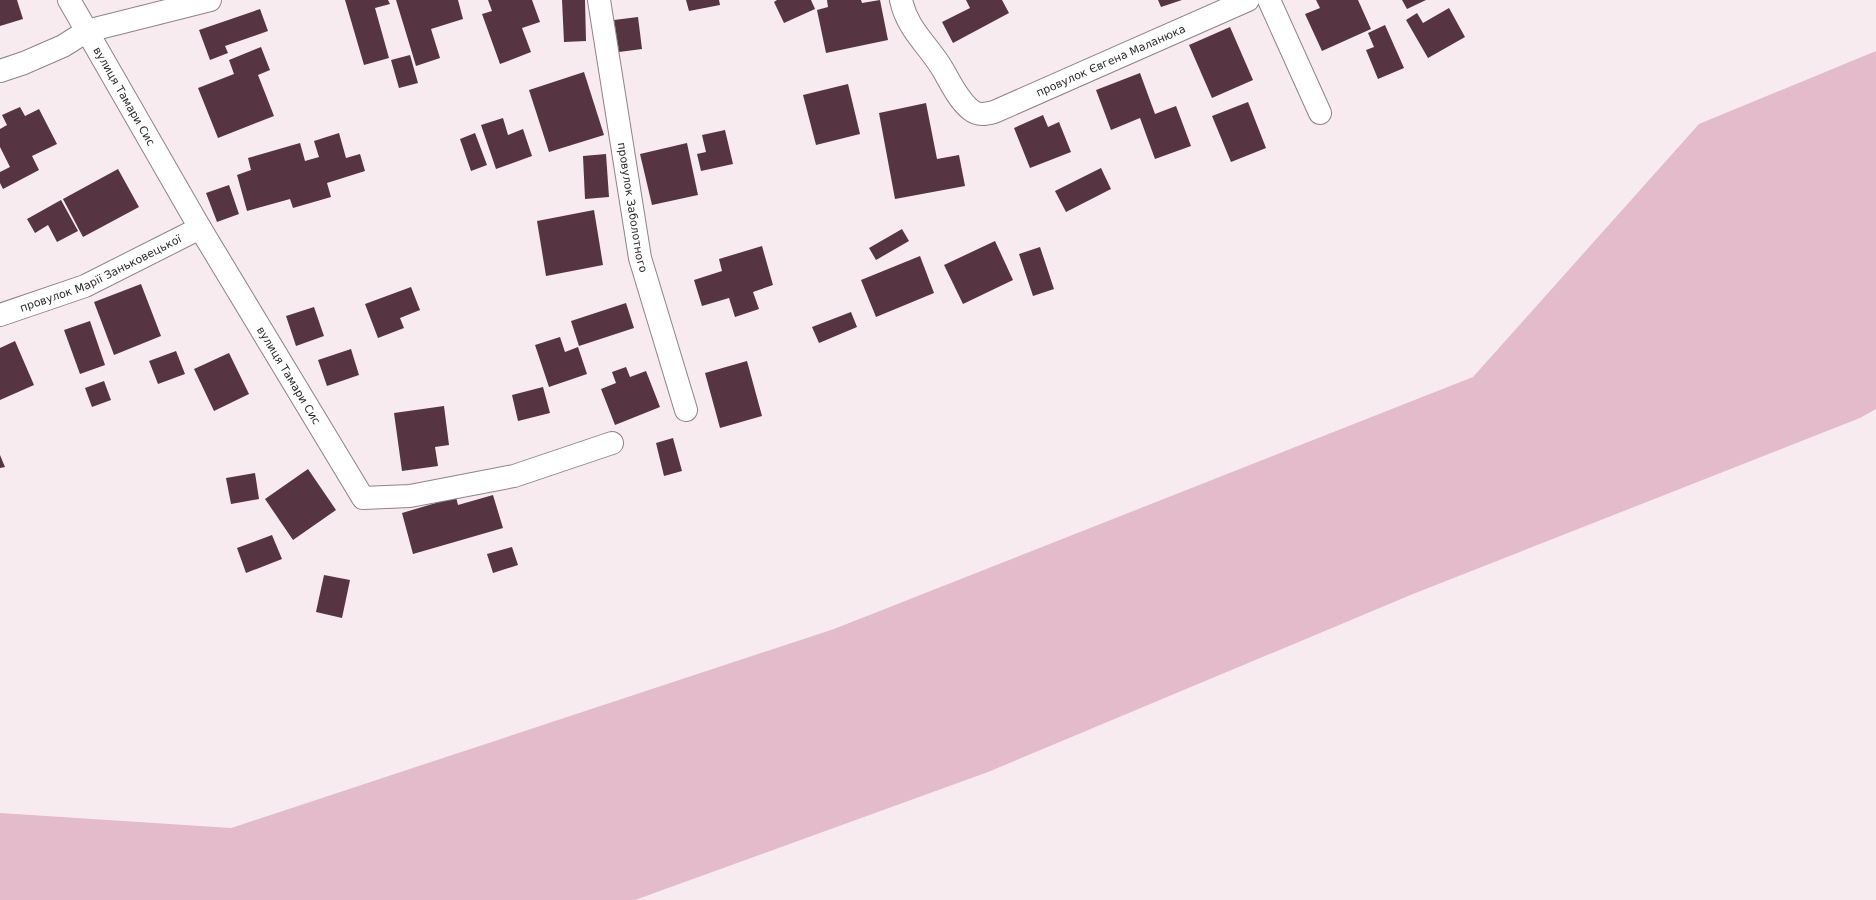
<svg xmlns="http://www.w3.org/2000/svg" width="1876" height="900" font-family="'DejaVu Sans',sans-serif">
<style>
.green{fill:#e3bbca}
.building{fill:#563442}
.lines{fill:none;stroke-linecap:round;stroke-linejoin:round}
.street-casing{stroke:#8f8388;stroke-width:24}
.street{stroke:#fff;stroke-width:22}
.labels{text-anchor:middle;stroke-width:4;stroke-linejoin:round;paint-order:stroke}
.street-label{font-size:11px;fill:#2d292a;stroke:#f8ebf0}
</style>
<rect width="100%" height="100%" fill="#f8ebf0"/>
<path class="green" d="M 1876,51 L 1876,409 L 1860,418 L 1413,594 L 988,772 L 635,900 L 0,900 L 0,813 L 231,828 L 834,629 L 1473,377 L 1699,124 Z"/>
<g class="building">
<path d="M 0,0 L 17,0 L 23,19 L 0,26 Z"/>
<path d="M 345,0 L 388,0 L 390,4 L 375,8 L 389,58 L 364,65 Z"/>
<path d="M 396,0 L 458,0 L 463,19 L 431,29 L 440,58 L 416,66 Z"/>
<path d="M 488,0 L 532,0 L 540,22 L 522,28 L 531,52 L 500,64 L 482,14 L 492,11 Z"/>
<path d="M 562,0 L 585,0 L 586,41 L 564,42 Z"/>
<path d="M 686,0 L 719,0 L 720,5 L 689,11 Z"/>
<path d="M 777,0 L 811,0 L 815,9 L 784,23 L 774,2 Z"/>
<path d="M 827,0 L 861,0 L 862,3 L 880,0 L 888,40 L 826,53 L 817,10 L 828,7 Z"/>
<path d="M 966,0 L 1002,0 L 1009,13 L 953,43 L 942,22 L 970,8 Z"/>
<path d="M 1158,0 L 1182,0 L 1161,7 Z"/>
<path d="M 1316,0 L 1358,0 L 1371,29 L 1322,51 L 1305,14 L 1320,8 Z"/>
<path d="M 1402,0 L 1426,0 L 1407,9 Z"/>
<path d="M 1449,8 L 1465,37 L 1428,58 L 1406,20 L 1417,13 L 1423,23 Z"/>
<path d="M 260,9 L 268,31 L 225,46 L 228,53 L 210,60 L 199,30 Z"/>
<path d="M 638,17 L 642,49 L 619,52 L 614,20 Z"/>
<path d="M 1385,25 L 1404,68 L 1378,79 L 1366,50 L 1374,47 L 1368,33 Z"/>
<path d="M 1230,27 L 1253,80 L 1212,98 L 1189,45 Z"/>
<path d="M 261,47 L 270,70 L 258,75 L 274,116 L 218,138 L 198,88 L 234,74 L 229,60 Z"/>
<path d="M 410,55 L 418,83 L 399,88 L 391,60 Z"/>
<path d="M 584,72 L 604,135 L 549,152 L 529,90 Z"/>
<path d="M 1140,73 L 1155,114 L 1176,106 L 1191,146 L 1155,159 L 1140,118 L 1111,130 L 1096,90 Z"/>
<path d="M 848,84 L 860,134 L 816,145 L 803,95 Z"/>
<path d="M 1248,102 L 1266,148 L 1231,162 L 1212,116 Z"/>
<path d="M 926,103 L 937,159 L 959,155 L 965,186 L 895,199 L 879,113 Z"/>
<path d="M 20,107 L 25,116 L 39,109 L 57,144 L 32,156 L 39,170 L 3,189 L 0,183 L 0,172 L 10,167 L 0,147 L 0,129 L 7,125 L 2,115 Z"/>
<path d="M 1043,115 L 1048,127 L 1059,122 L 1071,152 L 1030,168 L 1014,128 Z"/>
<path d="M 503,118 L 508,135 L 523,129 L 532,156 L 496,169 L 481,125 Z"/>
<path d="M 725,130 L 733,164 L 701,171 L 697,154 L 706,152 L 702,135 Z"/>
<path d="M 339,133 L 346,158 L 360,154 L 365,171 L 327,183 L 331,197 L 293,208 L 290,199 L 247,211 L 237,175 L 251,170 L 248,158 L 300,143 L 305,161 L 319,157 L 314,141 Z"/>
<path d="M 475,133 L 487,165 L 471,171 L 460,139 Z"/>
<path d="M 687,143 L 698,195 L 652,205 L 640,154 Z"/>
<path d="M 606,154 L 609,197 L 585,199 L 583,156 Z"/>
<path d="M 1101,168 L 1111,189 L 1066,212 L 1055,191 Z"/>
<path d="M 118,169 L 139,207 L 83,237 L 63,199 Z"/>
<path d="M 229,185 L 239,214 L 217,222 L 206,193 Z"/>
<path d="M 61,200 L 78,231 L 57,242 L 48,225 L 35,233 L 27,219 Z"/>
<path d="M 594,210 L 603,265 L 546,276 L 537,221 Z"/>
<path d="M 902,229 L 909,241 L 876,260 L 869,248 Z"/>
<path d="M 995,241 L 1013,280 L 963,304 L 944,265 Z"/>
<path d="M 762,246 L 773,285 L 753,292 L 759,309 L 735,317 L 729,298 L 702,306 L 694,280 L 722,271 L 719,259 Z"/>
<path d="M 1040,247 L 1054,289 L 1033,296 L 1019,254 Z"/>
<path d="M 920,256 L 934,293 L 876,317 L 861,280 Z"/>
<path d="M 141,284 L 161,336 L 114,355 L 94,302 Z"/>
<path d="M 411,287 L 420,310 L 400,318 L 404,328 L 378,338 L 365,304 Z"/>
<path d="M 626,303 L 634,328 L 579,346 L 571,321 Z"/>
<path d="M 314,307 L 324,336 L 296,346 L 286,316 Z"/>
<path d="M 851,312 L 857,327 L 819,343 L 812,327 Z"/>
<path d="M 90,321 L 105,365 L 80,374 L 64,330 Z"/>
<path d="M 560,337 L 565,352 L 578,347 L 587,374 L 549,387 L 535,345 Z"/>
<path d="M 15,341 L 34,385 L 0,400 L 0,348 Z"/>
<path d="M 351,349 L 359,375 L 327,386 L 318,360 Z"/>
<path d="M 176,351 L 185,374 L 158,384 L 149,361 Z"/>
<path d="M 229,353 L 249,394 L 214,411 L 194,369 Z"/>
<path d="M 747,361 L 762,416 L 720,428 L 705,373 Z"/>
<path d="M 626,367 L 630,377 L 646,371 L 660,407 L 615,425 L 601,389 L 616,383 L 612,372 Z"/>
<path d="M 104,381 L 111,400 L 92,407 L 85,388 Z"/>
<path d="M 543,387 L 550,413 L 518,421 L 512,395 Z"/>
<path d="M 444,406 L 449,445 L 435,447 L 438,466 L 402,471 L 394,413 Z"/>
<path d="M 673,438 L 682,471 L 664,476 L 656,443 Z"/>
<path d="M 0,455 L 5,467 L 0,468 Z"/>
<path d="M 308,469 L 336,510 L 293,540 L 265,499 Z"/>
<path d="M 255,473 L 259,499 L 231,504 L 226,478 Z"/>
<path d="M 493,495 L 503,528 L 413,554 L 402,513 L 456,497 L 458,505 Z"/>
<path d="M 272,535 L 282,559 L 246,573 L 237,548 Z"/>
<path d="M 512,547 L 518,565 L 493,573 L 487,554 Z"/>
<path d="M 324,575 L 350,580 L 342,618 L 316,612 Z"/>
</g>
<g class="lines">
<defs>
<g id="street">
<path id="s1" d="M 69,0 L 200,228 L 363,498 L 410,496 L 514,476 L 612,443"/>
<path id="s2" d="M 599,0 L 640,258 L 686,410"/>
<path id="s3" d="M 901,0 C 907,28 925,42 940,65 C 949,79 957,99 971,110 C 978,116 986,114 994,112 L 1248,0"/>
<path d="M 1269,0 L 1320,113"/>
<path d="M 0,71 L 24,63 L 63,46 L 87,31 L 210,0"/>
<path id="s4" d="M 0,315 L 85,286 L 200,228"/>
</g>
</defs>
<use href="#street" class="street-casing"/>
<use href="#street" class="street"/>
</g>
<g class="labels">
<g class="street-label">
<text dy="4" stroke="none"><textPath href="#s3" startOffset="283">провулок Євгена Маланюка</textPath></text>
<text dy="4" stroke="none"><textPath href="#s1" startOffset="111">вулиця Тамари Сис</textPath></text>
<text dy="4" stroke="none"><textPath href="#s2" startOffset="210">провулок Заболотного</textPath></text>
<text dy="4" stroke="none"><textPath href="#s4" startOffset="109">провулок Марії Заньковецької</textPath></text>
<text dy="4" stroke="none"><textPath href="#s1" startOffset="435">вулиця Тамари Сис</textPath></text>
</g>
</g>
</svg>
